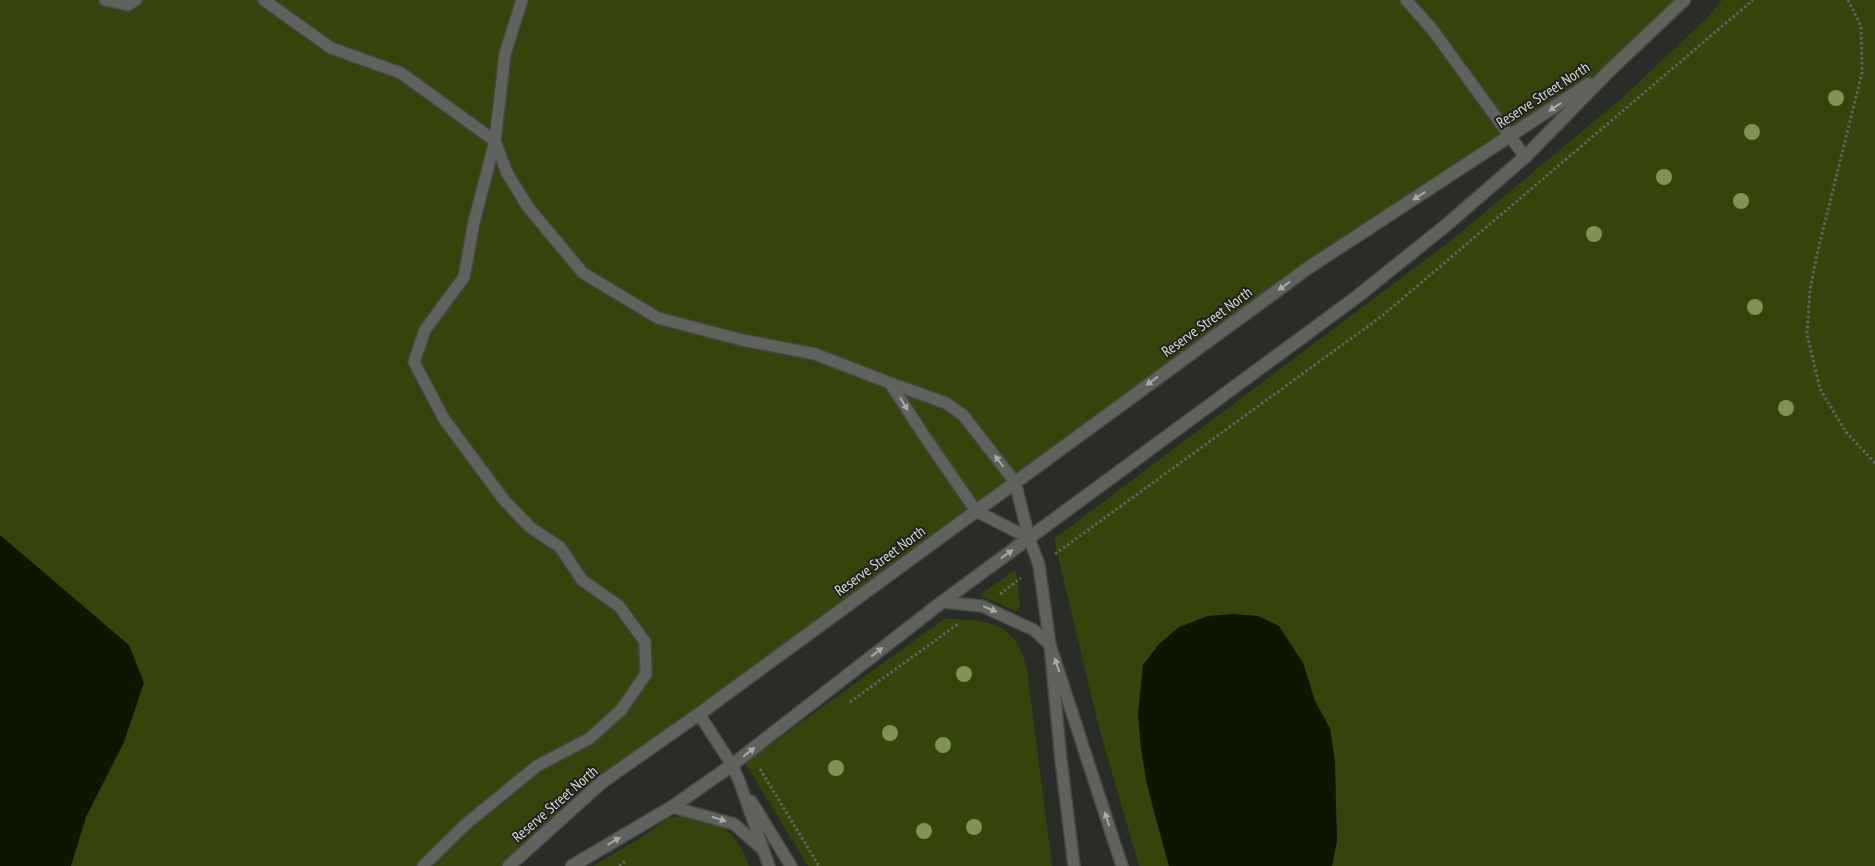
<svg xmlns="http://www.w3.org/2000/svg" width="1875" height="866" font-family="'PT Sans Narrow',sans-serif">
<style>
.green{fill:#34440b}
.water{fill:#0e1600}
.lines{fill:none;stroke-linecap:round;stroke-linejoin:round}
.lane-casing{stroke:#474845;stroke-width:14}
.street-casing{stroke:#474845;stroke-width:15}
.path{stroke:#626360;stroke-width:3;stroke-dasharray:2.5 2.5;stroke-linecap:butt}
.lane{stroke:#60625d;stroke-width:11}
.street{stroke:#60625d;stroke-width:12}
.tree{fill:#7e9452}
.oneway{fill:#a9aba7}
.labels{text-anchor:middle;stroke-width:4;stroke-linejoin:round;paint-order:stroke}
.street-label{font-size:15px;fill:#dadbd8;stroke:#21221e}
</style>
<rect width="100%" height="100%" fill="#2a2c28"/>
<g class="green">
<path d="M 0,0 L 1684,0 L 1610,70 L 1308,268 L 602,782 L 509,866 L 0,866 Z"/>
<path d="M 1722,0 L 1875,0 L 1875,866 L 1332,866 L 1337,841 L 1335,763 L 1330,728 L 1315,701 L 1303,663 L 1141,691 C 1134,751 1153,809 1169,866 L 1139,866 L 1098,724 L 1054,539 L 1449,242 L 1622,98 L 1707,18 Z"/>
<path d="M 1016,571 L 1020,605 L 1016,612 L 994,601 L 981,597 L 981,594 L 1012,572 Z"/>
<path d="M 944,619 C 972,619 1005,619 1020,648 C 1023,655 1025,663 1027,670 L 1052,866 L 808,866 L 745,763 Z"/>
<path d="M 680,816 C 718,820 736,829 749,866 L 593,866 L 645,835 L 668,818 Z"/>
</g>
<g class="water">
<path d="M 0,535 L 129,645 L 144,683 L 124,742 L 86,817 L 71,866 L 0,866 Z"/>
<path d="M 1233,614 L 1258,616 L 1279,626 L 1303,663 L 1315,701 L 1330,729 L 1335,763 L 1336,806 L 1337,841 L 1332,866 L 1169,866 L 1147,784 L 1141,749 L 1138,714 L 1143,665 L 1159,644 L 1179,627 L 1208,616 Z"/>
</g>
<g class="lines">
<defs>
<g id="lane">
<path d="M 105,0 L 128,5 L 136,0"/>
<path d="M 264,0 L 331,48 L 401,73 L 495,141 L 474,222 L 464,277 L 425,330 L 414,362 L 444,419 L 504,500 L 531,528 L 560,547 L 582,580 L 619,606 L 645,642 L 646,674 L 621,710 L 590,738 L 537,766 L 466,824 L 423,866"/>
<path d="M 522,0 L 505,54 L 495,141 L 507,173 L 528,207 L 583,273 L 658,318 L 742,340 L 815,354 L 890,383"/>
<path d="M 1406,0 L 1432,29 L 1525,157"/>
<path d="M 1029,538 L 976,511 L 923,434 L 890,383 L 946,403 L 963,415 L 1015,482 L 1029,538 L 1039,565 L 1050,645"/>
<path d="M 942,602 L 982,606 L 1034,630 L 1050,645"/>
<path d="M 699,714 L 732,765 L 740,783 L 769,866"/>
<path d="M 751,801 L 791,866"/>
<path d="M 672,807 L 734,824 L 761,848"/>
<path d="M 1074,866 L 1061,760 L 1050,645 L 1122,866"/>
</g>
<g id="street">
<path d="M 509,866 L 602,782 L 699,714 L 1308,268 L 1589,84"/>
<path d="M 572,866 L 672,807 L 732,765 L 942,602 L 1354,299 L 1444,227 L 1525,157 L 1610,70 L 1684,0"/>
</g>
</defs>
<use href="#lane" class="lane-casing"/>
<use href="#street" class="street-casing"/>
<g class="path">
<path d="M 1848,0 L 1861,26 L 1862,73 L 1817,254 L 1810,290 L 1807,334 L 1820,389 L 1846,432 L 1875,463"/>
<path d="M 1055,554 L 1382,316 L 1753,0"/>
<path d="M 1000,594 L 1021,578"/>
<path d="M 850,702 L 958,624"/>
<path d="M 760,769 L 819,866"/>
<path d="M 619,866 L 627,860"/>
</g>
<use href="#lane" class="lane"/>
<use href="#street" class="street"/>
</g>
<g class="tree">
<circle cx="1836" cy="98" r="8"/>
<circle cx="1752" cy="132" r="8"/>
<circle cx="1664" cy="177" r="8"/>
<circle cx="1741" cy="201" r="8"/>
<circle cx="1594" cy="234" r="8"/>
<circle cx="1755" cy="307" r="8"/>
<circle cx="1786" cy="408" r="8"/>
<circle cx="964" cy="674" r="8"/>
<circle cx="890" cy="733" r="8"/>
<circle cx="943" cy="745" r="8"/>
<circle cx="836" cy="768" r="8"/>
<circle cx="974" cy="827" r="8"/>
<circle cx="924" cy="831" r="8"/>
</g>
<defs><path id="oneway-solid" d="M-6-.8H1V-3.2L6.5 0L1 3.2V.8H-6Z" transform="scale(1.25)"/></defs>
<g class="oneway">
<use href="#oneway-solid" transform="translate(1555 107) rotate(147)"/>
<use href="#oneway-solid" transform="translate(1419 196) rotate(147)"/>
<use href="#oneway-solid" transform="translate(1284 286) rotate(144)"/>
<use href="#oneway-solid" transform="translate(1152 381) rotate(144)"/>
<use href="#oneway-solid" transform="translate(904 404) rotate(58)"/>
<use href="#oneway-solid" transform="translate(999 461) rotate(-127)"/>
<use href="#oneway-solid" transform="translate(1007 554) rotate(-36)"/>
<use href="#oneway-solid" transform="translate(990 609) rotate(22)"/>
<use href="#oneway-solid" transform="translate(877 652) rotate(-38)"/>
<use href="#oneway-solid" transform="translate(1057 665) rotate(-108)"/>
<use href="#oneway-solid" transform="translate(749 752) rotate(-38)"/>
<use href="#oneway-solid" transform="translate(719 819) rotate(17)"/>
<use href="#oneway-solid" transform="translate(1107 819) rotate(-108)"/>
<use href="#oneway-solid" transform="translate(614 841) rotate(-30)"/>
</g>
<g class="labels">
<g class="street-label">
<text transform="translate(1543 95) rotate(-33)" y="5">Reserve Street North</text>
<text transform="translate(1207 322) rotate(-36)" y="5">Reserve Street North</text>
<text transform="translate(880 561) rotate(-36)" y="5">Reserve Street North</text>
<text transform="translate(555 804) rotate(-41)" y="5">Reserve Street North</text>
</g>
</g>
</svg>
